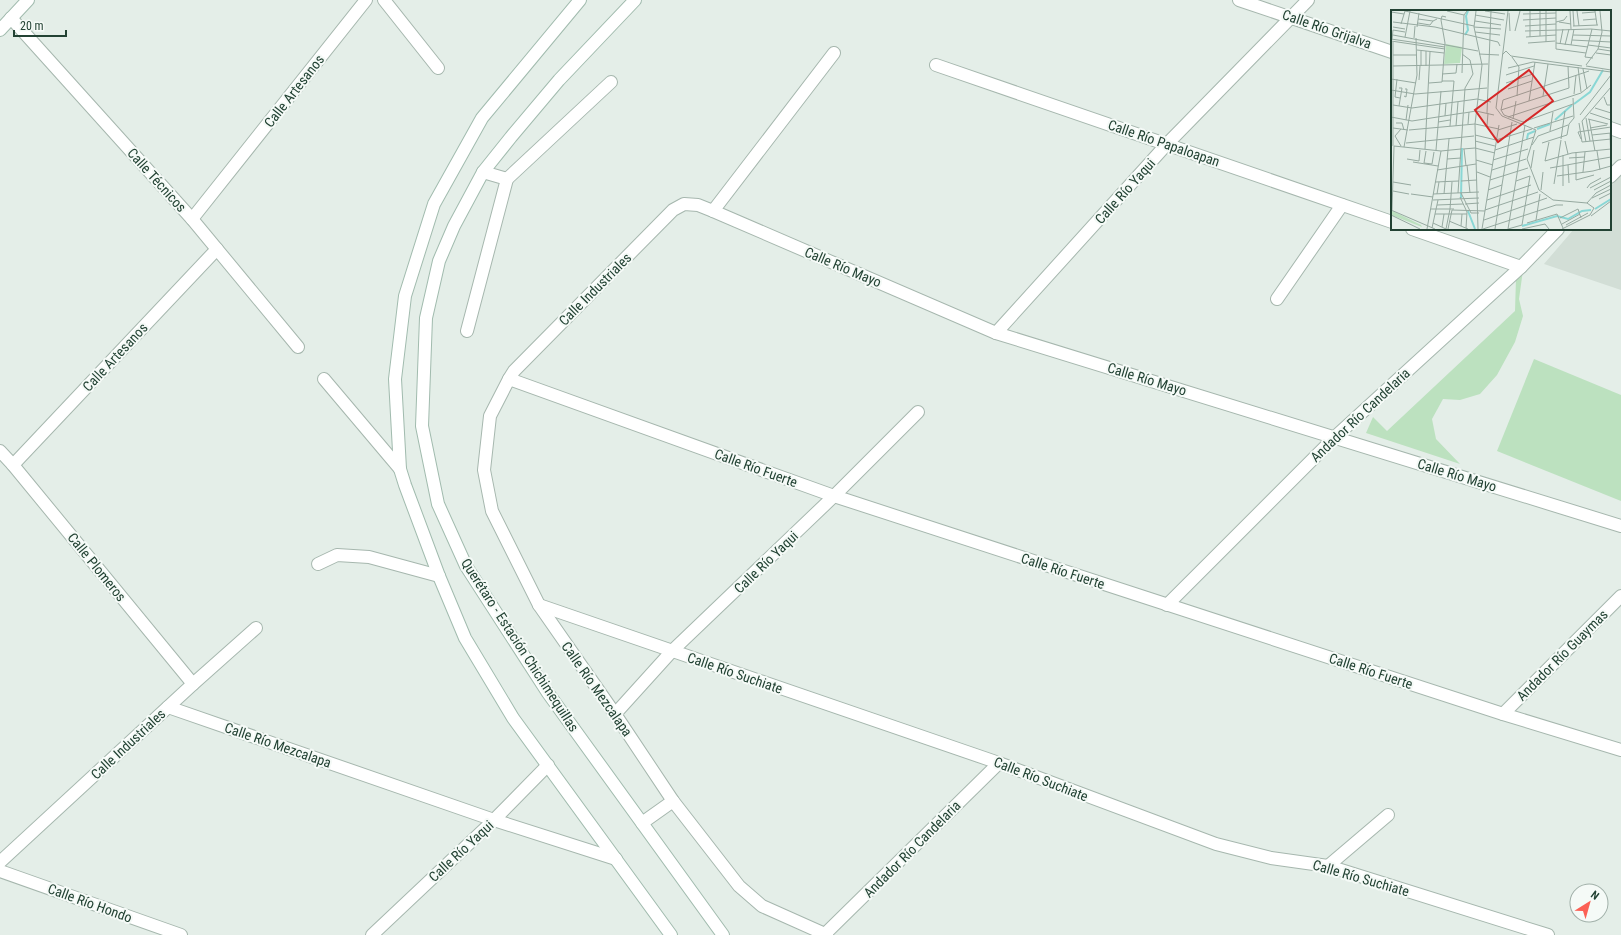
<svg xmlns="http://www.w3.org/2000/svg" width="1621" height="935" font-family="'Roboto Condensed',sans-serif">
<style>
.built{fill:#d2ded6}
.green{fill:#bce1bf}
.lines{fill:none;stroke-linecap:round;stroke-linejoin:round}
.street-casing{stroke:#a6b7ae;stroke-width:14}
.secondary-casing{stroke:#a1bbae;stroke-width:14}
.street{stroke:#fff;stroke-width:12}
.secondary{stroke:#fff;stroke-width:12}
.labels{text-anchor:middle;stroke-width:4;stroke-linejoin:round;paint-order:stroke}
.street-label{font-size:14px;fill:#224233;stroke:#f5faf7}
.inset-river{fill:none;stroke:#89d7d5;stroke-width:2}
.inset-road{fill:none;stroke:#96a9a0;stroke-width:1}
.view{fill:#d62828;fill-opacity:0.15;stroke:#d62828;stroke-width:2}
.inset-edge{fill:none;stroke:#224233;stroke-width:2}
</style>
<rect width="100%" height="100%" fill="#e4eee8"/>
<path class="built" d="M 1621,175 L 1621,290 L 1544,264 L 1574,229 L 1610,229 L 1610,187 Z"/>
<g class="green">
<path d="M 1523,270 L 1519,299 L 1523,316 L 1515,342 L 1497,375 L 1480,394 L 1460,400 L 1443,399 L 1432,419 L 1436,439 L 1460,464 L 1366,433 L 1373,417 L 1387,431 L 1515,311 L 1516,278 Z"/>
<path d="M 1534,359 L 1621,395 L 1621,501 L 1497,451 Z"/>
</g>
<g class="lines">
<defs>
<g id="street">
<path d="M 384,0 L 438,68"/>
<path d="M 1239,0 L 1392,52"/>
<path d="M 11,18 L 192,219 L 298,347"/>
<path d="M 936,65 L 1392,222"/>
<path d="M 1610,128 L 1621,132"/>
<path d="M 1610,177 L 1621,166"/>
<path d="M 507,179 L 611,82"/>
<path d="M 713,211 L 834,53"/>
<path d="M 192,219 L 366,0"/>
<path d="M 1412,229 L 1521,267"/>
<path d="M 1277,299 L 1342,205"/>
<path d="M 467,331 L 507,179 L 483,172"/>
<path d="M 996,333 L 1167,144 L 1308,0"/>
<path d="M 324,379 L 400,469"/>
<path d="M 509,379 L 834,496 L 1503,714 L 1621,750"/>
<path d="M 0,451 L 13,465 L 193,684"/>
<path d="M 13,465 L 217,249"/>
<path d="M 318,564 L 337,555 L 369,557 L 439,576"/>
<path d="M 539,605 L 999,763 L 1216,844 L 1271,858 L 1328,866 L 1548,935"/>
<path d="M 1167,605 L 1335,437 L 1521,267 L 1558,229"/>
<path d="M 168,707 L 494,820 L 616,859"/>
<path d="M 615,714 L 672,651 L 834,496 L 918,412"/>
<path d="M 1503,714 L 1621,596"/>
<path d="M 642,823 L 673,801"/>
<path d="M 0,862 L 193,684 L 256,628"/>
<path d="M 1328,866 L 1388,815"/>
<path d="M 0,871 L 181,935"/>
<path d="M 825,934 L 999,763"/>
<path d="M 372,935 L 494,820 L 548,765"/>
<path d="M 827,935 L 762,906 L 739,886 L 673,801 L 615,714 L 539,605 L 492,511 L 484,470 L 490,416 L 509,379 L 514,371 L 673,210 L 684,204 L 698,205 L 713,211 L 996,333 L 1621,526"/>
</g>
<g id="secondary">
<path d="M 580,0 L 482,118 L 434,204 L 405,296 L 395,379 L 400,469 L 405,485 L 439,576 L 465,638 L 513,718 L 671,935"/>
<path d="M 635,0 L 559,80 L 511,137 L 483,172 L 454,226 L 439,261 L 426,318 L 422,426 L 438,504 L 466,566 L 548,693 L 723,935"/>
<path d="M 0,30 L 28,0"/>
</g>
</defs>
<use href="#street" class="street-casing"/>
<use href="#secondary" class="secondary-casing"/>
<use href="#street" class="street"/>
<use href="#secondary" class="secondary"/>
</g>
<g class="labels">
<g class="street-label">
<text transform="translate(1327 29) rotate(19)" y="5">Calle Río Grijalva</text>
<text transform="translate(294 91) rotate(-52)" y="5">Calle Artesanos</text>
<text transform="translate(1164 143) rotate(19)" y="5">Calle Río Papaloapan</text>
<text transform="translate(157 180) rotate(48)" y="5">Calle Técnicos</text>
<text transform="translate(1125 191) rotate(-48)" y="5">Calle Río Yaqui</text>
<text transform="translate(843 267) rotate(23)" y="5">Calle Río Mayo</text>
<text transform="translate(595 289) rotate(-45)" y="5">Calle Industriales</text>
<text transform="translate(115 357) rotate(-47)" y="5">Calle Artesanos</text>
<text transform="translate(1147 379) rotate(17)" y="5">Calle Río Mayo</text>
<text transform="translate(1360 415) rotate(-43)" y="5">Andador Río Candelaria</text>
<text transform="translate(756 468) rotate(20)" y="5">Calle Río Fuerte</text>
<text transform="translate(1457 475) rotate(17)" y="5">Calle Río Mayo</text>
<text transform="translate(766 562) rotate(-44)" y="5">Calle Río Yaqui</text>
<text transform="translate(97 567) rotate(51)" y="5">Calle Plomeros</text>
<text transform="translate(1063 571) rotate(18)" y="5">Calle Río Fuerte</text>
<text transform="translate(520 645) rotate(57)" y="5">Querétaro - Estación Chichimequillas</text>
<text transform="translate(1562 655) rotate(-45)" y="5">Andador Río Guaymas</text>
<text transform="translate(1371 671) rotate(18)" y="5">Calle Río Fuerte</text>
<text transform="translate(735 673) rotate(19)" y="5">Calle Río Suchiate</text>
<text transform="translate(597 689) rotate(55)" y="5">Calle Río Mezcalapa</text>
<text transform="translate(128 744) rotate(-43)" y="5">Calle Industriales</text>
<text transform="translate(278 745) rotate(19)" y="5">Calle Río Mezcalapa</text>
<text transform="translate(1041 779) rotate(21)" y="5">Calle Río Suchiate</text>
<text transform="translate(912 849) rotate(-45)" y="5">Andador Río Candelaria</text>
<text transform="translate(461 851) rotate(-43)" y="5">Calle Río Yaqui</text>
<text transform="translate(1361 878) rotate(16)" y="5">Calle Río Suchiate</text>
<text transform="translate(90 903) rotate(20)" y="5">Calle Río Hondo</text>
</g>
</g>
<g transform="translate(1391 10)">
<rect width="220" height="220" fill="#e4eee8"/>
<path d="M 55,34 L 71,37 L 69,53 L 53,54 ZM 0,200 L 30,215 L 31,217 L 0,205 Z" fill="#bce1bf"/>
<path class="inset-river" d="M 74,25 L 77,20 L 75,6 L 77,1M 183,94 L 199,82 L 212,60M 164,110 L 181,95M 146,119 L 159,114M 136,129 L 137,124 L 144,121M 70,188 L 71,138M 204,199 L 220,189M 77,201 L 84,219M 131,216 L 166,206 L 177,209 L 191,201 L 200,200"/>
<path class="inset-road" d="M 14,1 L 83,16M 56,1 L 73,5M 85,1 L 83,17 L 91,55 L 84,114 L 87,219M 94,1 L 114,4M 117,1 L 105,98 L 111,106 L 145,120 L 136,149 L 148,180 L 162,190 L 196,193 L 203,198 L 199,205 L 171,219M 149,1 L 149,26M 165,1 L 165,39 L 195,43M 179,1 L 180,19M 182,1 L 183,16M 186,1 L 188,16M 204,1 L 206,15M 0,2 L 13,4M 118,3 L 119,21M 191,3 L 204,2M 132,4 L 165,3M 84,5 L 113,10M 27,9 L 42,11 L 46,9M 132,10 L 165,8M 192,10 L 205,9M 84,11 L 110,15M 2,12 L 44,17 L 107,32 L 109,36M 165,12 L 173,10 L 176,6M 168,12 L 180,14M 27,13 L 39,15 L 42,11M 10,14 L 14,1M 134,16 L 165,14M 182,16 L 207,15M 2,17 L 14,19M 26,17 L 28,3M 83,17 L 110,19M 201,19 L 194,47 L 202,48M 124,21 L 129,1M 134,21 L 200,19 L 220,21M 84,22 L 109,25M 2,25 L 87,41M 182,25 L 220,26M 14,27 L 19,1M 135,27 L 165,25M 139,27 L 139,1M 23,28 L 24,16M 0,29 L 54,37M 1,30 L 2,20 L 14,22M 181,30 L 220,32M 0,31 L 54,39M 155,32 L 155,1M 137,33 L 164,31M 165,33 L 197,37M 169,34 L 172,19M 174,35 L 178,19M 180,35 L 183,19M 197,35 L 220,38M 207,39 L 220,41M 26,40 L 53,43M 30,41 L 30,56M 35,41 L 35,56M 205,43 L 220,45M 88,44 L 108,45M 2,45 L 26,45M 111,45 L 115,41 L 120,46M 120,46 L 191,56M 121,47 L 128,57 L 126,86M 195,55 L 207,39 L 211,22 L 209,1M 2,56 L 97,54M 195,56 L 220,60M 187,57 L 190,82M 117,58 L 142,52 L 220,62M 192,59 L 196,79M 71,63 L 73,5 L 76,1M 51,64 L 65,63 L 66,54M 115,65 L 143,56M 0,69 L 25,73M 6,69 L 4,87 L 9,88M 28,70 L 29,56M 51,71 L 63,71 L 59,116M 38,73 L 51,72 L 54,33 L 50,10 L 51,6 L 55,7M 115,73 L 142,64M 117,79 L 141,71M 0,80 L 24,84 L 96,78M 183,84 L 185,65M 13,86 L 15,87 L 16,79 L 14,79M 152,86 L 157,54M 213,87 L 216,95 L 220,95M 138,91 L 144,52M 2,95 L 21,98 L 86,89 L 100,92M 8,96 L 11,78 L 8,78M 204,98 L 220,103M 110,100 L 112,90 L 198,61M 110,100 L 178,78 L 177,56M 110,100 L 113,105 L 132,112 L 182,94M 85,101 L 103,105M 73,103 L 85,101M 96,103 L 100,1M 199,103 L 220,110M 189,105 L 220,65M 54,106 L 55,93M 0,107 L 21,111 L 72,103M 117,107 L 190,83 L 200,75M 195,108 L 199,131M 122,109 L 125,91M 197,109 L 217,114M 198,109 L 204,141M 15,110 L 17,95M 47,112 L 59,110M 5,113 L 11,113 L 13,120M 188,113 L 191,132 L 220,129M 77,114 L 78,102M 65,116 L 67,92M 96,116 L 97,103M 2,118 L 17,120M 143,118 L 182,106M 199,118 L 216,115M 18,120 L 84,114 L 108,119M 107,120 L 126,114M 159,121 L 162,102M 219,123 L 220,154M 84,125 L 105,130M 201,125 L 220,123M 170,129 L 174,101M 190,129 L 187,122 L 220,117M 105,130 L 141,119M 84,131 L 104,136M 174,131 L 177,144M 158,132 L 154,151 L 181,143 L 220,139M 195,132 L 191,111 L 220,77M 15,133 L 83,126M 151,133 L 176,125 L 178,114 L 183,108 L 182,88M 141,135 L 147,126 L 177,115M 2,136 L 2,32M 10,136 L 4,126 L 10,119M 13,137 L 26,65 L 25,28M 34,139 L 39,42M 72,139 L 84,138 L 104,143M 73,139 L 75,156M 45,140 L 50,81M 104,140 L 143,127M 35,141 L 33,153 L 41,154 L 43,142M 206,141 L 209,160M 185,142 L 185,170 L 203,165M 172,145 L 172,176M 178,148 L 194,147M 16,149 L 28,151 L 29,140M 56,149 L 70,148M 85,150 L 102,155M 102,150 L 137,139M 22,152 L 47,156M 76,155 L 79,183M 177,155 L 178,173M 140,158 L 143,140M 159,158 L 220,147M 46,160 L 85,154M 101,160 L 135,149M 86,162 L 99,167M 192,162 L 194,142M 166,166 L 202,161 L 220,156M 99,170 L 137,158M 70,171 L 86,170M 2,172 L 20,175M 44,172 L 68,171M 163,174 L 170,130M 196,178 L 199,174 L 210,168M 199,178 L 220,167M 97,180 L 111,175M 150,180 L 152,162M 203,180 L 220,171M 2,181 L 18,184M 67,183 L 74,78 L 82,64 L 79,50 L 71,44M 70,183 L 80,203 L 88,203M 20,184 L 42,187M 42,184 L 88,182M 46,184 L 48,172M 53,184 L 58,129M 69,187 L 76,202 L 75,218M 201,188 L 220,179M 208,189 L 220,183M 42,190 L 88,188M 96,190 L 140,175M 196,193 L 205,183 L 220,175M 74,194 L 88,193M 46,195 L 72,194M 40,199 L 59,199 L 61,172M 0,200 L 44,219M 1,200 L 3,136 L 50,141 L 70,139M 94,200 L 147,182M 44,204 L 76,204M 0,205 L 29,219M 200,206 L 220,191M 169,208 L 187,199 L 190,208M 93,210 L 156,188M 145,210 L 149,184M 58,211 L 77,219M 42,213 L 55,219M 136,213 L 166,204 L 172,218M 171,214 L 189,204M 175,215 L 197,203M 70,216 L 71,204M 51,217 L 53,204M 41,218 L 47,190M 36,219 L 50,141M 55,219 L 59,199 L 63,199M 57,219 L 61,200 L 94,201M 91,219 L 108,115M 92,219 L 165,195 L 172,195M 104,219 L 121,112M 117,219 L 134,115M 117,219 L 131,215 L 139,166 L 125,171M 131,219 L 154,214 L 158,219"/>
<path class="view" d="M 138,60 L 162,91 L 107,132 L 84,100 Z"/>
<rect width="220" height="220" class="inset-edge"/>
</g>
<g transform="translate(1589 903) rotate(37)"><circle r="19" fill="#f5faf7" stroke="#a1b0a9"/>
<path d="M0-3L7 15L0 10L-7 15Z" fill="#fb6055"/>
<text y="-6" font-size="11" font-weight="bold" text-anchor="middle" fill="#224233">N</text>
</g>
<path d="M14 30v6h52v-6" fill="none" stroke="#224233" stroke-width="2"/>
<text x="20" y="30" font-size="12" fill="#224233" stroke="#f5faf7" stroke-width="3" paint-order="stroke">20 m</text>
</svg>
